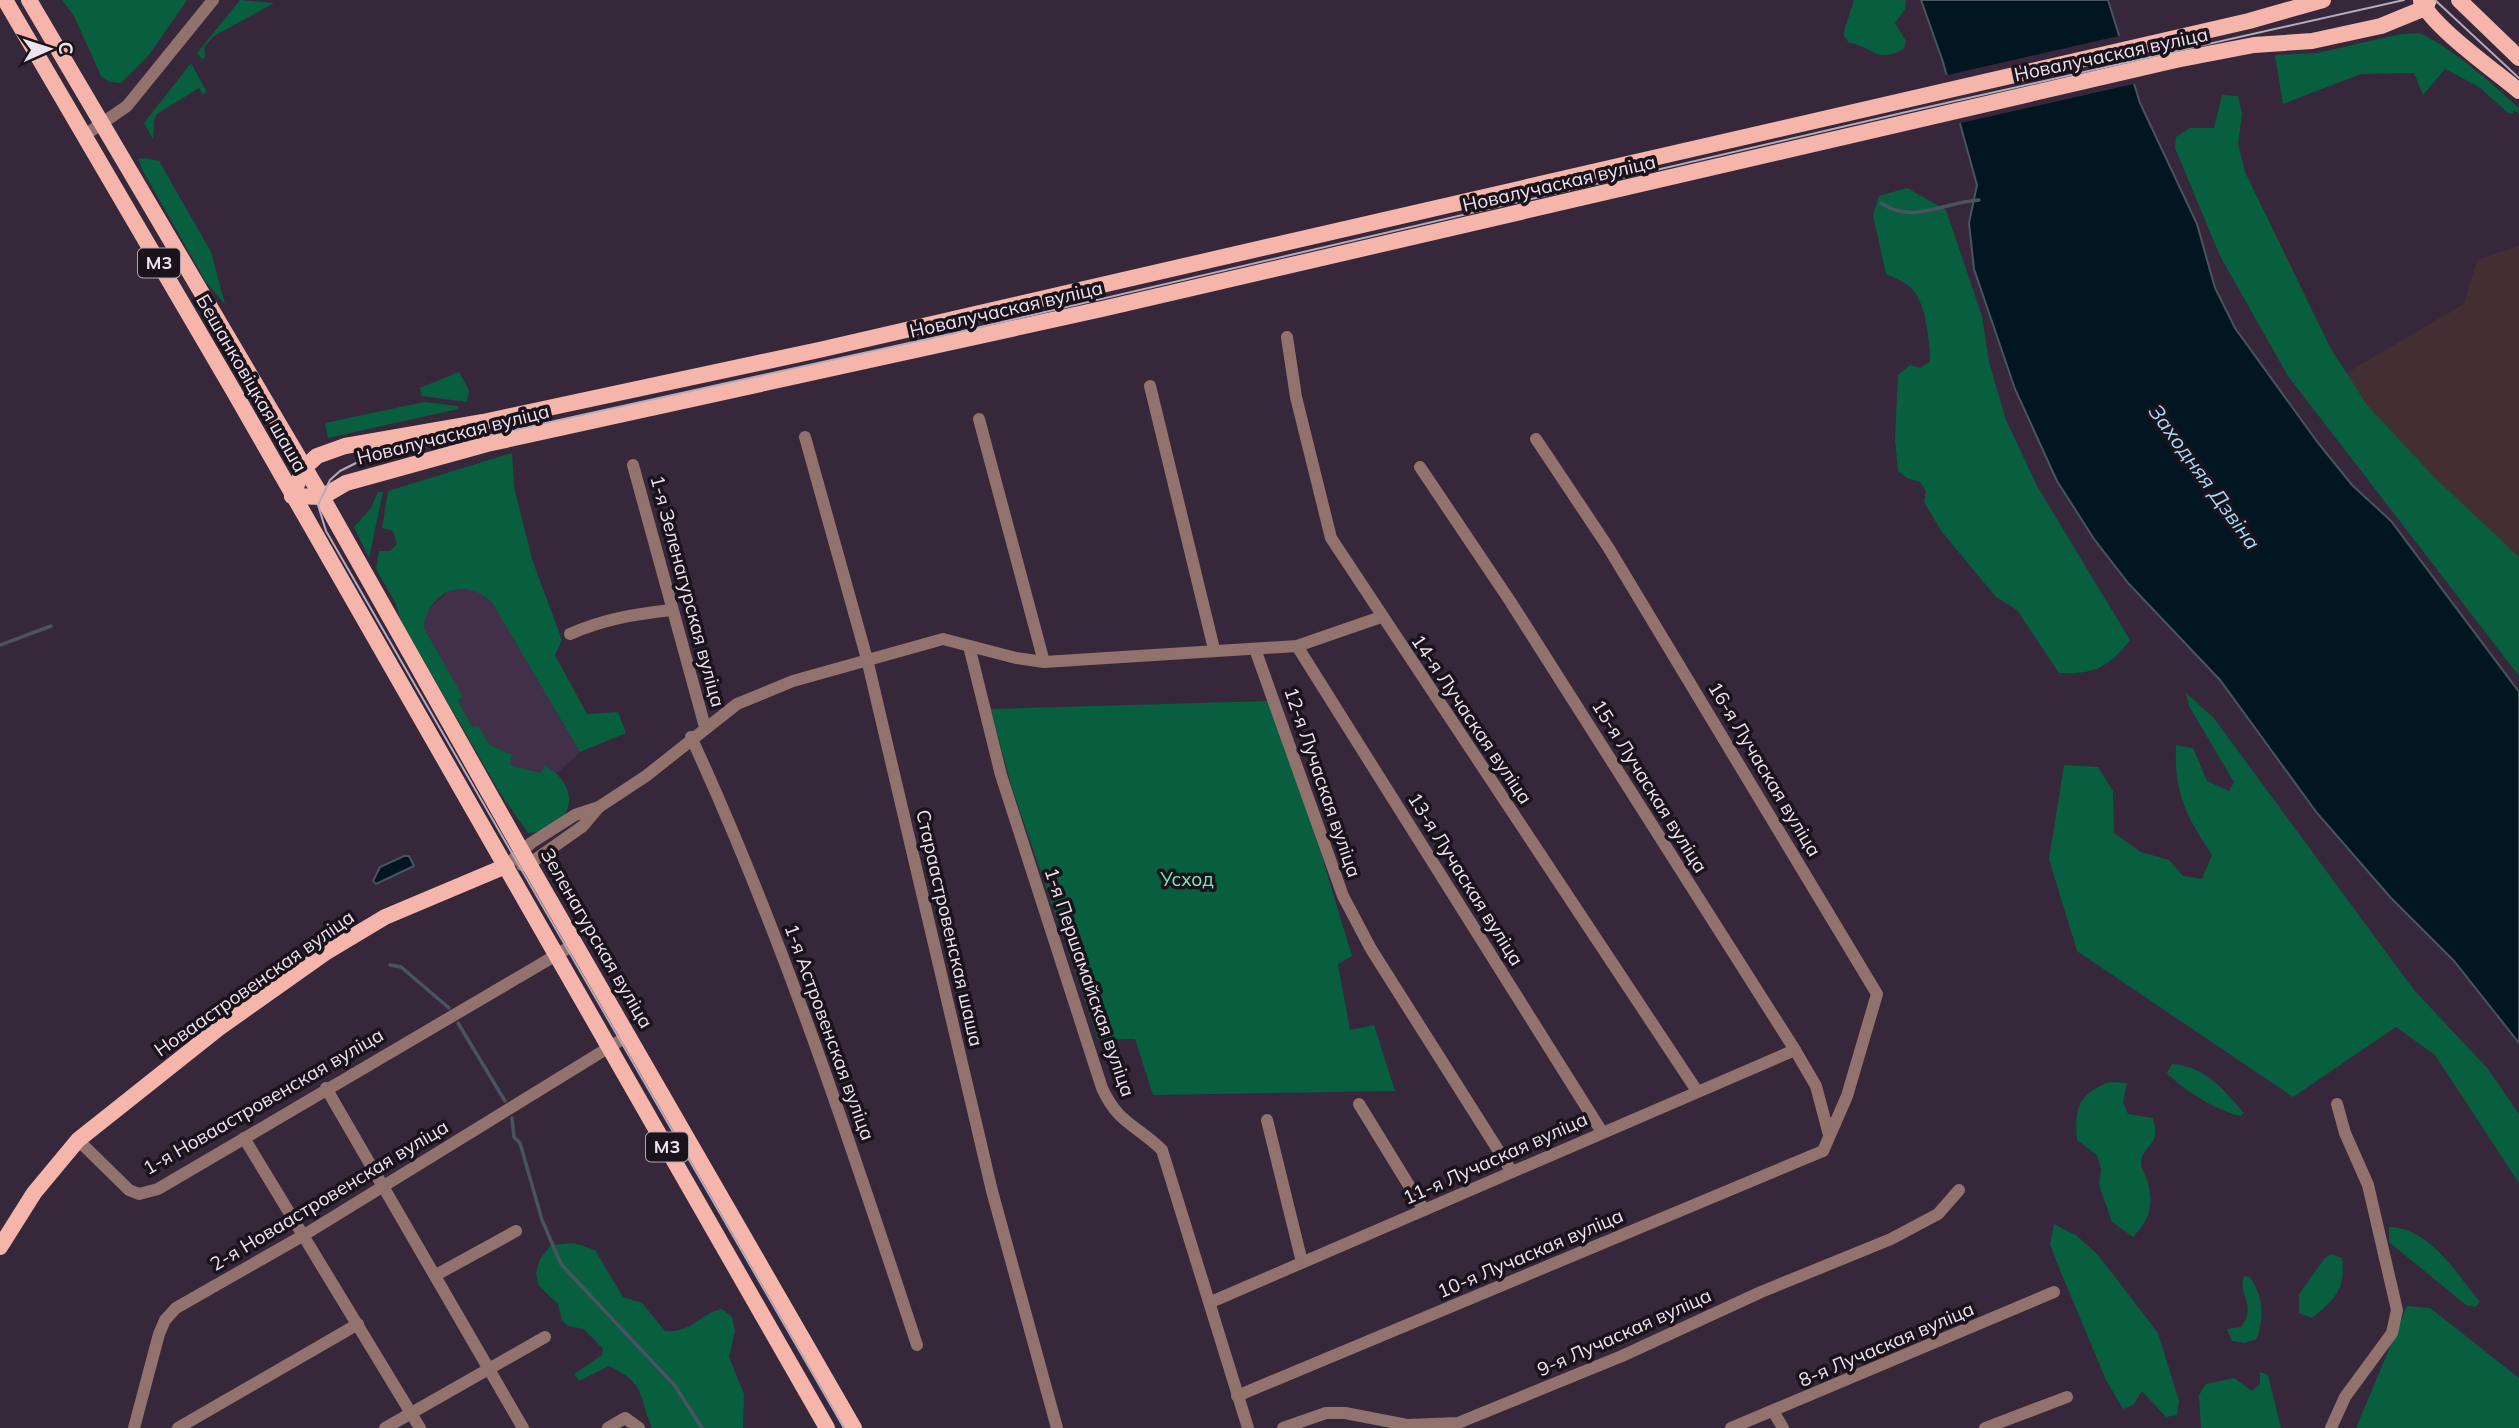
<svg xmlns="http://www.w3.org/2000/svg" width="2519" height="1428" font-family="Mulish,sans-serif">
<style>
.built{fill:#423048}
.industrial{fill:#432f33}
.green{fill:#075f40}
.water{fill:#021621;stroke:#48545f;stroke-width:2}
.pier{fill:#36273b}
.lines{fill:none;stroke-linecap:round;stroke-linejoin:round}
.stream{stroke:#48545f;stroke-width:3.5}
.minor{stroke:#92726d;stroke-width:12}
.major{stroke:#f6b5ab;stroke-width:16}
.tram{stroke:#b6abba;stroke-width:2}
.labels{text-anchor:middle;stroke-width:7;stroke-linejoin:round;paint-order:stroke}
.shield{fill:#1a131c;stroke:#aea5b0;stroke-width:2}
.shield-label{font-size:18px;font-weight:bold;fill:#ede4f0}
.street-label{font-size:19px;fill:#ede4f0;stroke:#1a131c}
.park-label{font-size:19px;fill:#7fe9b8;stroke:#1a131c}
.water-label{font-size:21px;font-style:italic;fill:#a4dcfc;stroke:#1a131c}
</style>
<rect width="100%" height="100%" fill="#36273b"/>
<path class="built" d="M 460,587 L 474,589 L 493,603 L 580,752 L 555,775 L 543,766 L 542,773 L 509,765 L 512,755 L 490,745 L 478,726 L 473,728 L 458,701 L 462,698 L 424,628 L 425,616 L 432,606 L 448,592 Z"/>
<path class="industrial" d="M 2519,246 L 2519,558 L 2433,478 L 2367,407 L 2343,375 L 2464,304 L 2477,260 Z"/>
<g class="green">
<path d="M 62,0 L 187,0 L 149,55 L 121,83 L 109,82 L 101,76 L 74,16 Z"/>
<path d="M 240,0 L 274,3 L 214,36 L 204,47 L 205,57 L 202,59 L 197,53 Z"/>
<path d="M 1854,0 L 1906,0 L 1905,9 L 1895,23 L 1906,41 L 1904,49 C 1875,64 1875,47 1849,43 L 1843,34 Z"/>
<path d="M 2419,33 C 2453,48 2491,83 2519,108 L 2519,113 L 2513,110 L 2513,114 L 2508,113 L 2479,87 L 2445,69 L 2423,95 L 2414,73 L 2361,74 L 2283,104 L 2275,55 L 2317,53 L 2401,34 Z"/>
<path d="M 191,63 L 207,92 L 203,95 L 199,88 L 157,114 L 154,120 L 153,139 L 144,123 Z"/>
<path d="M 2222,95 L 2238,96 L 2242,114 L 2238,144 L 2245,172 L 2331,349 L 2367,405 L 2434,477 L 2519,557 L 2519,676 L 2288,376 L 2220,256 L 2175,148 L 2176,137 L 2190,128 L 2214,128 Z"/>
<path d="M 144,158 L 159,161 L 211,252 L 225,304 L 206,282 L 143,171 L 138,159 Z"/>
<path d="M 1907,188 L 1946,210 L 1982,316 L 1989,362 L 2006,420 L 2037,486 L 2130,640 C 2109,667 2094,675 2059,673 L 2017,610 L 1996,597 L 1942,532 L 1924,502 L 1926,491 L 1920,482 L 1907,478 L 1898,471 L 1895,440 L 1898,375 L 1910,365 L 1920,368 L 1930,362 C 1930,343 1926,301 1911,288 C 1905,282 1894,278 1886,274 L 1873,215 L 1879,196 Z"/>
<path d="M 459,372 L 469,390 L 467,402 L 422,396 L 420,388 Z"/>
<path d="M 424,402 L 458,406 L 458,409 L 328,438 L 325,423 Z"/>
<path d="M 512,453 L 514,487 L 533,562 L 562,640 L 555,655 L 587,714 L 618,712 L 626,733 L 580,752 L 493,604 C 467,575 427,591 424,628 L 463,697 L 458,701 L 473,728 L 478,726 L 490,745 L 512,755 L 510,765 L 541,773 L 544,765 C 585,788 573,829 528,833 L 500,793 L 401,621 L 395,602 L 376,569 L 379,551 L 390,551 L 397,544 L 393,531 L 382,528 L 388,491 Z"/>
<path d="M 378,492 L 383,492 L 369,558 L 354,527 L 371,508 Z"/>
<path d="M 2186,693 L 2213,717 L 2414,990 L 2488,1069 L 2519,1114 L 2519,1183 L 2435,1055 L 2396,1027 L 2293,1097 L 2077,951 L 2049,859 L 2064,765 L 2098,767 L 2113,791 L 2114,833 L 2141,852 L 2169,860 L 2183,876 L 2202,879 L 2212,855 C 2186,815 2174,794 2176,745 L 2193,748 L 2207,781 L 2229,791 L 2234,782 L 2189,706 Z"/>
<path d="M 1269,701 L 1320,850 L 1352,956 L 1338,964 L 1350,1030 L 1374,1025 L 1395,1091 L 1153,1095 L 1135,1039 L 1098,1039 L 1011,785 L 991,709 Z"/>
<path d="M 2172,1064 C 2205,1066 2223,1089 2244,1113 L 2240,1116 C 2214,1109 2186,1092 2167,1073 Z"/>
<path d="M 2110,1082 L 2127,1083 L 2123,1102 L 2128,1114 L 2153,1118 C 2161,1147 2144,1143 2141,1162 C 2141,1169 2146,1176 2148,1183 C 2154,1206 2149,1220 2133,1237 L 2112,1222 L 2099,1185 L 2101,1169 L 2097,1155 L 2077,1140 C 2074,1108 2079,1093 2110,1082 Z"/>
<path d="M 2054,1224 L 2077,1236 L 2098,1255 L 2158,1333 L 2179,1401 L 2177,1415 L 2166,1417 L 2142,1391 L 2133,1405 L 2123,1409 L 2106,1380 L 2055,1258 L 2050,1244 Z"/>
<path d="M 2389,1227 C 2430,1228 2456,1273 2480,1302 L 2475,1307 L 2466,1305 L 2389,1242 Z"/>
<path d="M 574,1243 L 595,1250 L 623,1297 L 642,1303 L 665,1331 C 693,1333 698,1314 722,1309 L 732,1317 L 735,1331 L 729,1357 L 744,1394 L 743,1428 L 652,1428 C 638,1395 646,1383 609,1366 L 579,1381 L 574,1374 L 602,1355 L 603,1349 L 584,1329 L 568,1326 L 562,1320 L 558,1304 L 539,1286 L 536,1273 L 540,1259 L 551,1245 Z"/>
<path d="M 2331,1254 L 2342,1258 C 2346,1289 2335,1299 2312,1318 L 2299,1313 L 2299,1294 L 2325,1258 Z"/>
<path d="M 2244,1276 L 2250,1277 C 2264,1299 2264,1315 2257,1339 L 2245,1343 L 2232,1341 L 2227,1329 L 2241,1327 C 2258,1305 2237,1294 2244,1276 Z"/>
<path d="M 2407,1306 L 2430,1308 L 2519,1378 L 2519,1428 L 2356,1428 Z"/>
<path d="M 2260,1372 L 2268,1375 L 2281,1428 L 2201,1428 L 2199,1395 L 2206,1384 L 2234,1378 L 2252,1391 L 2260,1384 Z"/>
</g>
<g class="water">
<path d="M 1921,0 L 2108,0 L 2140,103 L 2197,224 L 2215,288 L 2235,328 L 2318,443 L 2352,485 L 2391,521 L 2519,692 L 2519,1043 L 2454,961 L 2391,898 L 2317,813 L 2220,680 L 2129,584 L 2094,539 L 2057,481 L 2015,389 L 1974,269 L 1969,223 L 1977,185 L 1943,62 Z"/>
<path d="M 404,856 L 409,856 L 414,866 L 376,884 L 373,881 L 380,867 Z"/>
</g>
<path class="pier" d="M 2123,35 L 2138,83 L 1956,124 L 1943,76 Z"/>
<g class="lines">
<g class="stream">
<path d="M 1881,203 C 1914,225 1943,202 1979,200"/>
<path d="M 0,645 L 51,626"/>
<path d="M 390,965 L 401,967 L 449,1008"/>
<path d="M 458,1023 L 505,1101"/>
<path d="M 512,1118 L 514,1137 L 520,1143 L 542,1220 L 561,1264 L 675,1386 L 702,1428"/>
</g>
<g class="minor">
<path d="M 85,135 L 127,106 L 213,0"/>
<path d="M 1287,337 L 1296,397 L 1331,538 L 1697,1091"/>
<path d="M 1150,386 L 1214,649"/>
<path d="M 979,419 L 1044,662"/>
<path d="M 805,437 L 867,659 L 992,1191 L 1057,1428"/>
<path d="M 633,465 L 705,727"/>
<path d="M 1420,467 L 1510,601 L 1795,1050 L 1816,1086 L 1829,1135"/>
<path d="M 570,634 C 604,619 635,614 672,610"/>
<path d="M 969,646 L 1001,775 L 1102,1088 C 1119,1125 1136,1124 1162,1150 L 1248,1428"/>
<path d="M 1297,646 L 1602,1132"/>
<path d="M 1255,649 L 1343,896 L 1371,949 L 1512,1172"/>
<path d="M 691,737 C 782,934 849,1139 917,1345"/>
<path d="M 522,865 L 529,864 L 583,826 L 599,807"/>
<path d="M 506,866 L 531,843 L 575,815 L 599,807 L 646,776 L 737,704 L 793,681 L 943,639 L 1016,658 L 1044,662 L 1297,646 L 1381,617"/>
<path d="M 326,1088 L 523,1428"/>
<path d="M 1359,1104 L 1424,1210"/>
<path d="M 1267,1120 L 1302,1262"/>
<path d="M 244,1138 L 420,1428"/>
<path d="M 78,1140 L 129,1190 L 139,1194 L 158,1189 L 575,944"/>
<path d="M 436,1275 L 516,1231"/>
<path d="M 1211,1302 L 1795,1050"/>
<path d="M 1237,1396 L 1823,1151 L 1847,1096 L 1877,994 L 1608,547 L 1536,439"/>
<path d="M 1773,1411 L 1783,1428"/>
<path d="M 134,1428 L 159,1334 L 165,1320 L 176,1308 L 304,1235 L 629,1035"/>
<path d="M 178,1428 L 358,1324"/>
<path d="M 385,1428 L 545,1337"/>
<path d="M 608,1428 L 625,1418 L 639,1428"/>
<path d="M 1283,1428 L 1326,1413 L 1345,1413 L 1407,1425 L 1458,1423 L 1622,1356 L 1761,1292 L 1891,1239 L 1938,1214 L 1959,1190"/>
<path d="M 1731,1428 L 2054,1292"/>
<path d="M 1985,1428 L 2067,1397"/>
<path d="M 2331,1428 L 2345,1397 L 2392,1333 L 2397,1310 L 2368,1185 L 2345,1133 L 2337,1104"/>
</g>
<g class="major">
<path d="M 5,0 L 233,390 L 827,1428"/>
<path d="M 29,0 L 322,497 L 529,864 L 854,1428"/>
<path d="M 2459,0 L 2519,58"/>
<path d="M 2421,1 C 2434,28 2494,70 2519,91"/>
<path d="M 292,496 L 322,497 L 346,483 L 487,444 L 1102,309 L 2176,60 L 2254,45 L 2312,41 L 2381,26 L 2425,8 L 2429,0"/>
<path d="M 292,496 L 304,468 L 317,456 L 345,446 L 483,422 L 819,350 L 2249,21 L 2323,0"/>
<path d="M 0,1247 L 34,1193 L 78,1140 L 219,1028 L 325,953 L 385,917 L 506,866"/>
</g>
<g class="tram">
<path d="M 2435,0 L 2519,78"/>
<path d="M 844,1428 L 326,531 L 318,505 L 330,480 L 340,471 L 360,461 L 392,452 L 486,436 L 950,334 L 1915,110 L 2404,0"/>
</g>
</g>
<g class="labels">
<g class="shield">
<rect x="138" y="248.5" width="42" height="29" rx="5"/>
<rect x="646" y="1132.5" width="42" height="29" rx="5"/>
</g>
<g class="shield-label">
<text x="159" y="269">М3</text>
<text x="667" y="1153">М3</text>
</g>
<g class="street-label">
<text transform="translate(2111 54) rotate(-12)" y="7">Новалучаская вуліца</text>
<text transform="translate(1559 183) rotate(-13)" y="7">Новалучаская вуліца</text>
<text transform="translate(1006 309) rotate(-13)" y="7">Новалучаская вуліца</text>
<text transform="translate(252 383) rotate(60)" y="7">Бешанковіцкая шаша</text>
<text transform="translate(453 434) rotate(-14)" y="7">Новалучаская вуліца</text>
<text transform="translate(688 591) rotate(75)" y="7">1-я Зеленагурская вуліца</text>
<text transform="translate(1472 719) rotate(56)" y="7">14-я Лучаская вуліца</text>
<text transform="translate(1765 769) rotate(59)" y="7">16-я Лучаская вуліца</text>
<text transform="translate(1323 782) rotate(71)" y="7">12-я Лучаская вуліца</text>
<text transform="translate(1650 786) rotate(58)" y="7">15-я Лучаская вуліца</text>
<text transform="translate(1466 879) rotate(58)" y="7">13-я Лучаская вуліца</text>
<text transform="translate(950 928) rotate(77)" y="7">Стараастровенская шаша</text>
<text transform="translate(597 938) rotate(60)" y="7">Зеленагурская вуліца</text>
<text transform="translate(1090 982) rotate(71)" y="7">1-я Першамайская вуліца</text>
<text transform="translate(254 983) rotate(-35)" y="7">Новаастровенская вуліца</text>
<text transform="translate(830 1032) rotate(70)" y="7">1-я Астровенская вуліца</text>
<text transform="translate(263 1101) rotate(-30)" y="7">1-я Новаастровенская вуліца</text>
<text transform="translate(1495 1158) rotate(-24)" y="7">11-я Лучаская вуліца</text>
<text transform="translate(329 1195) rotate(-31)" y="7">2-я Новаастровенская вуліца</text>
<text transform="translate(1530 1253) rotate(-23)" y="7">10-я Лучаская вуліца</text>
<text transform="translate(1624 1332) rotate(-24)" y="7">9-я Лучаская вуліца</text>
<text transform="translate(1886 1344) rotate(-23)" y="7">8-я Лучаская вуліца</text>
</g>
<g class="park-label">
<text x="1187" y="886">Усход</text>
</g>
<g class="water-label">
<text transform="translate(2204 477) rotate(54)" y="7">Заходняя Дзвіна</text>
</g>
</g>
<g transform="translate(49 49) rotate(87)" stroke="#1a131c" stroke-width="5" paint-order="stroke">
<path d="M0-5L12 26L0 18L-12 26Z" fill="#ede4f0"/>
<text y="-10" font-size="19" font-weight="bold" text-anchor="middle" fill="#ede4f0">С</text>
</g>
</svg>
